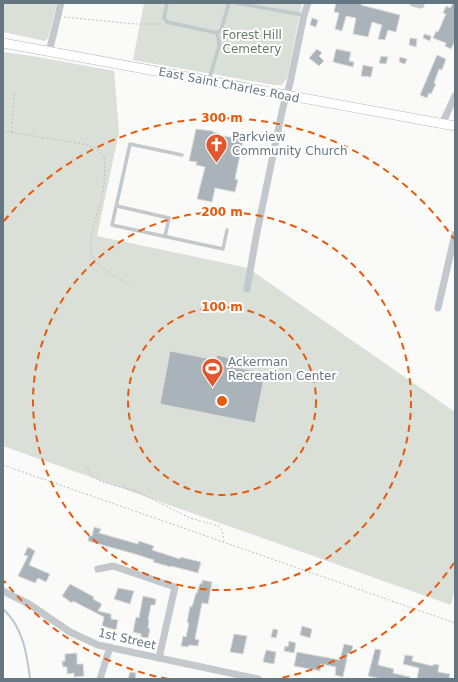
<svg xmlns="http://www.w3.org/2000/svg" width="458" height="682" font-family="'DejaVu Sans',sans-serif">
<style>
.green{fill:#dadfd7}
.lines{fill:none;stroke-linecap:round;stroke-linejoin:round}
.stream{stroke:#bbc7cb;stroke-width:2}
.building{fill:#aab3b9;stroke:#dcdcda}
.secondary-casing{stroke:#b3babf;stroke-width:10}
.path{stroke:#bbbfc2;stroke-width:1;stroke-dasharray:2 2;stroke-linecap:butt}
.service{stroke:#c3c8cc;stroke-width:3.5}
.minor{stroke:#c3c8cc;stroke-width:7}
.secondary{stroke:#fff;stroke-width:9}
.ring{fill:none;stroke:#e8590c;stroke-width:2;stroke-dasharray:7 5}
.labels{text-anchor:middle;stroke-width:4;stroke-linejoin:round;paint-order:stroke}
.park-label{font-size:12px;fill:#687a64;stroke:#fff}
.street-label{font-size:12px;fill:#657683;stroke:#fff}
.poi-label{font-size:12px;fill:#657683;stroke:#fff;text-anchor:start}
.centre{fill:#e8590c;stroke:#fff;stroke-width:2}
.ring-label{font-size:12px;text-anchor:middle;font-weight:bold;fill:#e8590c;stroke:#fff;stroke-width:4;stroke-linejoin:round;paint-order:stroke}
</style>
<rect width="100%" height="100%" fill="#fafaf8"/>
<g class="green">
<path d="M 3,3 L 57,3 L 48,38 L 45,41 L 3,32 Z"/>
<path d="M 144,3 L 302,3 L 287,78 L 282,85 L 275,85 L 133,60 Z"/>
<path d="M 3,52 L 32,56 L 114,71 L 119,132 L 97,236 L 248,268 L 455,412 L 455,587 L 451,605 L 3,446 Z"/>
</g>
<g class="lines">
<path class="stream" d="M 3,609 C 23,627 27,654 30,679"/>
</g>
<g class="building">
<path d="M 336,3 L 362,3 L 361,5 L 400,15 L 396,32 L 388,30 L 385,40 L 378,39 L 382,25 L 372,22 L 368,37 L 353,34 L 356,18 L 346,16 L 342,31 L 335,29 L 339,13 L 334,12 Z"/>
<path d="M 453,3 L 455,3 L 455,41 L 451,49 L 445,46 L 446,43 L 433,38 L 436,31 L 438,32 L 446,14 L 443,13 L 446,6 L 450,8 Z"/>
<path d="M 312,18 L 318,20 L 316,27 L 310,25 Z"/>
<path d="M 424,34 L 431,36 L 430,41 L 423,38 Z"/>
<path d="M 410,38 L 417,39 L 416,47 L 409,45 Z"/>
<path d="M 317,49 L 322,53 L 319,56 L 324,61 L 319,66 L 309,58 Z"/>
<path d="M 336,49 L 351,52 L 349,61 L 354,62 L 353,67 L 333,62 Z"/>
<path d="M 437,55 L 446,59 L 442,70 L 439,69 L 434,83 L 436,84 L 431,94 L 429,93 L 427,98 L 420,95 Z"/>
<path d="M 381,56 L 388,57 L 386,64 L 379,63 Z"/>
<path d="M 400,57 L 407,59 L 405,64 L 399,62 Z"/>
<path d="M 363,65 L 373,67 L 371,77 L 361,76 Z"/>
<path d="M 196,129 L 213,131 L 213,132 L 220,134 L 220,135 L 243,140 L 235,179 L 238,180 L 235,192 L 215,188 L 212,202 L 197,199 L 205,167 L 196,165 L 197,162 L 189,161 Z"/>
<path d="M 170,351 L 216,360 L 217,355 L 229,358 L 227,366 L 265,373 L 255,423 L 160,404 Z"/>
<path d="M 94,527 L 101,529 L 99,533 L 138,544 L 139,541 L 154,546 L 152,550 L 180,559 L 180,557 L 201,562 L 198,573 L 171,566 L 171,567 L 153,562 L 154,560 L 135,554 L 88,541 L 89,535 L 92,536 Z"/>
<path d="M 28,547 L 35,551 L 29,565 L 50,574 L 46,582 L 38,578 L 35,583 L 18,576 L 28,556 L 24,555 Z"/>
<path d="M 202,580 L 212,582 L 208,604 L 202,603 L 195,639 L 199,640 L 198,646 L 189,645 L 188,647 L 181,646 L 183,636 L 186,637 L 189,623 L 187,623 L 190,606 L 192,607 L 196,593 L 197,593 L 200,583 L 202,584 Z"/>
<path d="M 70,584 L 94,597 L 93,599 L 102,604 L 98,611 L 111,614 L 111,619 L 118,620 L 116,630 L 102,626 L 104,617 L 73,601 L 72,603 L 62,596 Z"/>
<path d="M 118,588 L 134,591 L 130,604 L 114,599 Z"/>
<path d="M 143,596 L 156,599 L 155,605 L 151,605 L 148,620 L 149,620 L 148,628 L 150,629 L 148,638 L 141,637 L 141,634 L 133,632 L 136,617 L 139,618 Z"/>
<path d="M 302,626 L 312,629 L 310,638 L 300,635 Z"/>
<path d="M 273,629 L 278,630 L 276,638 L 271,637 Z"/>
<path d="M 234,634 L 247,636 L 243,654 L 230,652 Z"/>
<path d="M 289,641 L 296,643 L 294,653 L 284,651 L 285,646 L 288,647 Z"/>
<path d="M 344,644 L 353,646 L 351,654 L 348,653 L 343,677 L 335,675 L 336,667 L 321,664 L 320,671 L 294,666 L 297,652 L 340,660 Z"/>
<path d="M 375,649 L 381,650 L 378,665 L 394,669 L 393,673 L 410,677 L 410,679 L 382,679 L 368,676 Z"/>
<path d="M 266,650 L 276,652 L 274,664 L 263,662 Z"/>
<path d="M 77,653 L 77,664 L 83,664 L 84,676 L 74,677 L 74,673 L 67,674 L 67,667 L 63,667 L 62,661 L 65,661 L 65,654 Z"/>
<path d="M 405,655 L 413,656 L 412,661 L 433,666 L 433,664 L 439,665 L 438,672 L 450,674 L 449,679 L 417,679 L 419,668 L 403,664 Z"/>
<path d="M 130,672 L 136,673 L 135,679 L 128,679 Z"/>
</g>
<g class="lines">
<defs>
<path id="secondary" d="M 3,43 L 455,126"/>
</defs>
<use href="#secondary" class="secondary-casing"/>
<g class="path">
<path d="M 64,17 L 135,24 L 161,24"/>
<path d="M 3,131 L 83,144 L 96,148 L 104,156 C 105,170 105,183 102,196 C 99,216 81,245 97,263 C 106,273 120,279 131,285"/>
<path d="M 11,132 L 15,92"/>
<path d="M 3,465 L 455,623"/>
<path d="M 86,466 L 92,476 L 102,482 L 136,491 L 190,518 L 219,526 L 222,530 L 224,541"/>
</g>
<g class="service">
<path d="M 167,3 L 164,18 L 167,22 L 217,33 L 221,30 L 229,3"/>
<path d="M 236,3 L 304,15"/>
<path d="M 209,80 L 219,46 L 219,42 L 217,33"/>
<path d="M 182,155 L 130,144 L 112,225 L 223,249 L 227,230"/>
<path d="M 117,206 L 169,218 L 165,236"/>
</g>
<g class="minor">
<path d="M 413,3 L 421,5"/>
<path d="M 49,52 L 61,3"/>
<path d="M 442,124 L 455,96"/>
<path d="M 247,289 L 256,237 L 283,107 L 290,83 L 304,15 L 308,3"/>
<path d="M 438,308 L 455,234"/>
<path d="M 98,569 L 113,566 L 175,587 L 159,658"/>
<path d="M 3,591 L 29,604 L 70,632 L 98,645 L 258,679"/>
<path d="M 100,679 L 110,647"/>
</g>
<use href="#secondary" class="secondary"/>
</g>
<g class="ring">
<circle cx="222" cy="401" r="94"/>
<circle cx="222" cy="401" r="189"/>
<path d="M454 563A283 283 0 0 1 276 679M168 679A283 283 0 0 1 4 581M4 221A283 283 0 0 1 454 239"/>
</g>
<defs>
<symbol id="church-pin" viewBox="-11 -11 22 30"><path d="M0 17L-7.5 6A9.5 9.5 0 1 1 7.5 6Z" fill="#e4572e" stroke="#fff"/><path d="M-1.2-6h2.4v3.5h3.3v2.4h-3.3V6h-2.4V-.1h-3.3v-2.4h3.3Z" fill="#fff"/></symbol>
<symbol id="stadium-pin" viewBox="-11 -11 22 30"><path d="M0 17L-7.5 6A9.5 9.5 0 1 1 7.5 6Z" fill="#e4572e" stroke="#fff"/><path d="M0-5a6.5 5 0 1 0 0 10a6.5 5 0 1 0 0-10ZM-3.5-1.8h7v3.6h-7Z" fill="#fff"/></symbol>
</defs>
<g fill-rule="evenodd">
<use href="#church-pin" x="204" y="132" width="25" height="34"/>
<use href="#stadium-pin" x="200" y="356" width="25" height="34"/>
</g>
<g class="labels">
<g class="park-label">
<text x="252" y="39">Forest Hill<tspan x="252" dy="14">Cemetery</tspan></text>
</g>
<g class="street-label">
<text transform="translate(229 85) rotate(11)" y="4">East Saint Charles Road</text>
<text transform="translate(127 639) rotate(13)" y="4">1st Street</text>
</g>
<g class="poi-label">
<text x="232" y="141">Parkview<tspan x="232" dy="14">Community Church</tspan></text>
<text x="228" y="366">Ackerman<tspan x="228" dy="14">Recreation Center</tspan></text>
</g>
</g>
<circle cx="222" cy="401" r="6" class="centre"/>
<g class="ring-label">
<text x="222" y="122">300 m</text>
<text x="222" y="216">200 m</text>
<text x="222" y="311">100 m</text>
</g>
<rect width="458" height="682" fill="none" stroke="#657683" stroke-width="8"/>
</svg>
